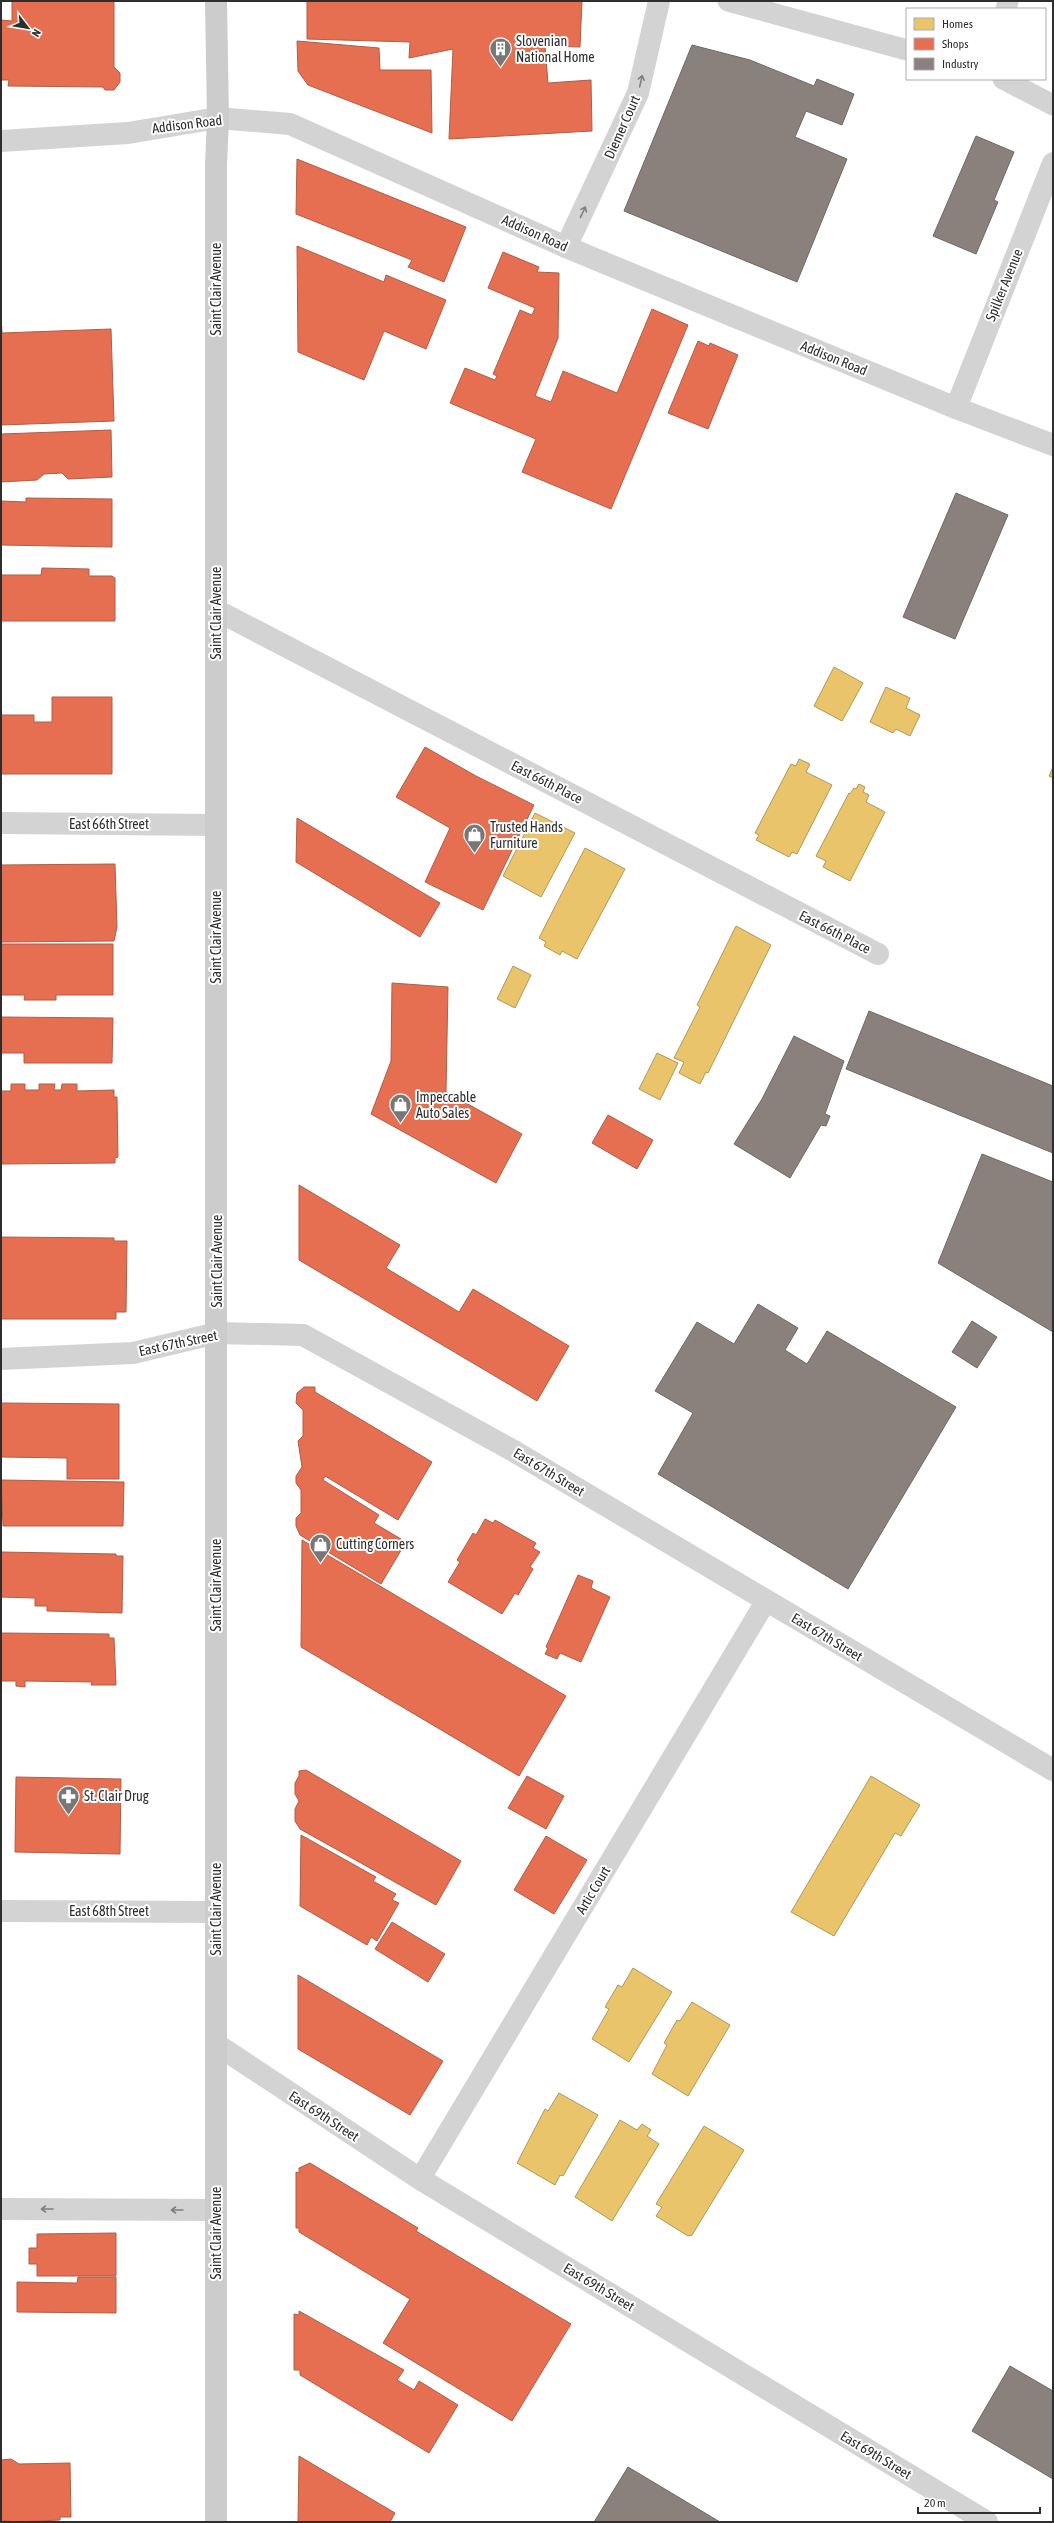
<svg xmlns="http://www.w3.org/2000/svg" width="1054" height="2523" font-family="'Asap Condensed',sans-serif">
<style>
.homes{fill:#e9c46a;stroke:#b19758}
.shops{fill:#e76f51;stroke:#b05c46}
.industry{fill:#8a817c;stroke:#6e6865}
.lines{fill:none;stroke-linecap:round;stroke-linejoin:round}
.lane{stroke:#d3d3d3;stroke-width:21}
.street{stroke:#d3d3d3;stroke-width:22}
.secondary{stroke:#ccc;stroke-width:22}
.oneway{stroke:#808080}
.labels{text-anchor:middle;stroke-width:4;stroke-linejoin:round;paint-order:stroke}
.poi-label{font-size:14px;fill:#2e2e2e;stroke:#fff;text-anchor:start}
.street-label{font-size:14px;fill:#2e2e2e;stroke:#fff}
</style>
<rect width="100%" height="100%" fill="#fff"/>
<g class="homes">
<path d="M 834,667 L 863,683 L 842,721 L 814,706 Z"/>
<path d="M 886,687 L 910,698 L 906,708 L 920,715 L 910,736 L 896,729 L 893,733 L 870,722 Z"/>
<path d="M 799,759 L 810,764 L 806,772 L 832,785 L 797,854 L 792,852 L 789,857 L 756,840 L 759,835 L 755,833 L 791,764 L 796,766 Z"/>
<path d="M 1053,767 L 1053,778 L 1049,776 Z"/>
<path d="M 859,784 L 865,787 L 863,792 L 869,795 L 866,802 L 885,812 L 850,881 L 823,867 L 826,861 L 816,856 L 849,793 L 850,794 L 854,788 L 856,789 Z"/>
<path d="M 535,813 L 575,833 L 541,897 L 503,876 Z"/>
<path d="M 585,848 L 625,869 L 577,959 L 562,951 L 560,955 L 544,946 L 546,942 L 539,938 Z"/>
<path d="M 736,926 L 771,945 L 708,1073 L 706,1072 L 700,1084 L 679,1073 L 684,1062 L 674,1058 L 700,1007 L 697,1005 Z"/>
<path d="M 513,966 L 531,975 L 515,1008 L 497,999 Z"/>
<path d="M 657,1053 L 678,1063 L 660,1100 L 639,1089 Z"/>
<path d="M 871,1776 L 920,1805 L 901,1836 L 895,1833 L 834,1936 L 791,1912 Z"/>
<path d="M 633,1968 L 672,1992 L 629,2062 L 592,2039 L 609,2009 L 605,2007 L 618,1985 L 622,1987 Z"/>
<path d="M 692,2002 L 730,2025 L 688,2096 L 652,2074 L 667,2045 L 664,2043 L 677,2020 L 680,2021 Z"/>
<path d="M 559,2093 L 598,2115 L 563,2176 L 560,2175 L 555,2185 L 517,2163 L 545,2109 L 548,2111 Z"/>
<path d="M 620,2120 L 637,2130 L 642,2124 L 651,2130 L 647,2136 L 659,2144 L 612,2221 L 575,2197 Z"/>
<path d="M 704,2126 L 744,2150 L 692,2235 L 688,2236 L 656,2216 L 662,2207 L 656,2204 Z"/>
</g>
<g class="shops">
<path d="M 12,1 L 114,1 L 114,67 L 120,73 L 120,82 L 114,90 L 105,90 L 103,87 L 8,86 L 9,80 L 1,80 L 1,20 L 12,21 Z"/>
<path d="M 307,1 L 582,1 L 580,47 L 545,46 L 548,83 L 591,80 L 592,131 L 449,139 L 453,49 L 409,58 L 410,42 L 307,39 Z"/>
<path d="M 297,41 L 379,48 L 380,70 L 431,70 L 432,133 L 308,85 L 298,71 Z"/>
<path d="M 297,159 L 466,227 L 444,282 L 408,267 L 412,260 L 296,214 Z"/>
<path d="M 297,246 L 384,282 L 386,275 L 446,300 L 426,349 L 384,331 L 364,380 L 298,352 Z"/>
<path d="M 503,252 L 539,267 L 537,272 L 559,273 L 558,338 L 535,396 L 551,402 L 563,371 L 617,393 L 652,309 L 688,325 L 611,509 L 522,472 L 536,439 L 450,403 L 465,368 L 495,380 L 497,376 L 493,374 L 520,310 L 532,315 L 535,308 L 488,288 Z"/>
<path d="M 1,315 L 2,333 L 111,329 L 114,421 L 1,425 Z"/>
<path d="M 698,341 L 709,346 L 710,343 L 738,355 L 708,429 L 668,413 Z"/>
<path d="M 111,430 L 112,477 L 68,479 L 62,473 L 44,474 L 37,480 L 1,482 L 1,434 Z"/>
<path d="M 26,498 L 112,499 L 112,547 L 1,545 L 1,501 L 26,502 Z"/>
<path d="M 42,568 L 89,569 L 89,576 L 112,576 L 115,578 L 115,621 L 1,621 L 1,575 L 41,575 Z"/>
<path d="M 52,697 L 112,697 L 112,774 L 1,774 L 1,715 L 34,715 L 34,722 L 52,722 Z"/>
<path d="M 425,747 L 476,776 L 534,805 L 483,910 L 425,882 L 450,828 L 396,797 Z"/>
<path d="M 297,818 L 440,903 L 420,937 L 296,862 Z"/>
<path d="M 115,864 L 117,927 L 114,941 L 1,942 L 1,865 Z"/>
<path d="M 1,944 L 113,944 L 113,995 L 56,995 L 56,1000 L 24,1000 L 25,995 L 1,995 Z"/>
<path d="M 392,983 L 448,987 L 446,1092 L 522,1134 L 496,1183 L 371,1114 L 391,1061 Z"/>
<path d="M 1,1017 L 113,1018 L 112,1063 L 24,1063 L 24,1053 L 1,1053 Z"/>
<path d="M 11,1084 L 25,1084 L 25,1090 L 39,1090 L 39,1084 L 55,1084 L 54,1090 L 61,1090 L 62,1084 L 77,1084 L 77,1091 L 114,1090 L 114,1097 L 117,1097 L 118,1157 L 115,1158 L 115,1163 L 1,1164 L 1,1091 L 11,1091 Z"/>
<path d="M 608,1115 L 653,1140 L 637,1169 L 592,1143 Z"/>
<path d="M 299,1185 L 400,1245 L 386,1268 L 459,1312 L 473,1289 L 569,1346 L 537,1401 L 299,1260 Z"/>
<path d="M 1,1237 L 114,1238 L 114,1241 L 127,1241 L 126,1312 L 116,1312 L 116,1319 L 1,1319 Z"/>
<path d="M 304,1387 L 315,1387 L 315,1392 L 432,1462 L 398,1520 L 325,1476 L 323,1480 L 379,1515 L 374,1523 L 406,1542 L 381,1584 L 300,1535 L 296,1526 L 296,1518 L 301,1513 L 301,1490 L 296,1483 L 296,1476 L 302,1467 L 298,1441 L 303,1436 L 303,1410 L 296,1403 L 297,1393 Z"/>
<path d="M 1,1403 L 119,1404 L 119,1479 L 67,1479 L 67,1458 L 1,1457 Z"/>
<path d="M 1,1480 L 124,1482 L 123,1526 L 3,1526 Z"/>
<path d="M 485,1519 L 493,1523 L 495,1520 L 536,1543 L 533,1548 L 540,1552 L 530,1567 L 533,1569 L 518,1595 L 515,1593 L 502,1614 L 448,1582 L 460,1562 L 457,1560 L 473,1533 L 476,1535 Z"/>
<path d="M 302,1540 L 566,1696 L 519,1776 L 301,1647 Z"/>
<path d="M 1,1552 L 116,1554 L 116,1556 L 123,1556 L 122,1613 L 47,1611 L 47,1606 L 35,1606 L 35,1598 L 1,1597 Z"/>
<path d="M 578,1575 L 593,1581 L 591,1588 L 610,1597 L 581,1662 L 560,1653 L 557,1659 L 545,1654 L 548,1648 L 546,1647 Z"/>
<path d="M 1,1633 L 109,1634 L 109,1638 L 114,1638 L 116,1685 L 91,1685 L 92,1682 L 25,1681 L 25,1687 L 16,1686 L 16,1681 L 1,1681 Z"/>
<path d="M 306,1770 L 461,1861 L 436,1905 L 300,1829 L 295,1821 L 295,1809 L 299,1801 L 295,1794 L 295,1783 L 299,1776 L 299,1771 Z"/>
<path d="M 527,1776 L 564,1796 L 546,1829 L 508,1808 Z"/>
<path d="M 16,1777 L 121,1779 L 120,1854 L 15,1852 Z"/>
<path d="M 301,1835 L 376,1877 L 373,1881 L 396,1894 L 392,1900 L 399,1903 L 377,1941 L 371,1937 L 367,1945 L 300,1906 Z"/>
<path d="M 546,1836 L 587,1860 L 554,1914 L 514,1890 Z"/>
<path d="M 392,1922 L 445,1954 L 428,1982 L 375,1949 Z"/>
<path d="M 298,1975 L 443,2061 L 410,2115 L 298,2049 Z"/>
<path d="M 310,2163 L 418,2228 L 416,2231 L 571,2324 L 512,2421 L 383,2343 L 410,2299 L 299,2232 L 299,2228 L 296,2228 L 296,2172 L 299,2173 L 299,2168 Z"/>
<path d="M 116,2233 L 116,2276 L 37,2276 L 37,2264 L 29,2264 L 29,2248 L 37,2248 L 37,2234 Z"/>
<path d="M 78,2277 L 116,2277 L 116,2313 L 17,2312 L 17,2282 L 77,2283 Z"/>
<path d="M 299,2311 L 404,2370 L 397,2380 L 414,2390 L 419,2381 L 458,2405 L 429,2453 L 300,2375 L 300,2370 L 294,2370 L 294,2314 L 299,2315 Z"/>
<path d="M 299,2456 L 395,2513 L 390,2522 L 298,2522 Z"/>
<path d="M 11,2459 L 19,2464 L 70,2463 L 71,2517 L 60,2517 L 60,2520 L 15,2522 L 1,2520 L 1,2460 Z"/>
</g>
<g class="industry">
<path d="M 692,45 L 750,60 L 814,86 L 817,79 L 854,94 L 842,125 L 806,111 L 795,137 L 847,159 L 797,282 L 624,211 Z"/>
<path d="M 976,136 L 1014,152 L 994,200 L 998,202 L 976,254 L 933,236 Z"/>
<path d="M 956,493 L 1008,515 L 955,639 L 903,617 Z"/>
<path d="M 869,1011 L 1053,1086 L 1053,1153 L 846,1069 Z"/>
<path d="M 794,1036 L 844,1061 L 825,1114 L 830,1116 L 826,1126 L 821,1125 L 790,1178 L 734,1144 L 762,1099 Z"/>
<path d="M 982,1154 L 1053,1182 L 1053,1332 L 938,1263 Z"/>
<path d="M 758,1304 L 798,1328 L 785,1350 L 807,1364 L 827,1331 L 956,1407 L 848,1589 L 658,1474 L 693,1413 L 655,1391 L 697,1322 L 734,1344 Z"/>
<path d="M 972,1321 L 997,1337 L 977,1368 L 952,1352 Z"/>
<path d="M 1010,2366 L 1053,2391 L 1053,2479 L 972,2431 Z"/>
<path d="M 628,2467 L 720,2522 L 594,2522 Z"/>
</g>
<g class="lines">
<g class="lane">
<path d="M 728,1 L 907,50"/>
<path d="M 1006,9 L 1008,1"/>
<path d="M 1003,79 L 1053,105"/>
<path d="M 420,2179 L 766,1601"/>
</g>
<g class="street">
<path d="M 1,141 L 128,133 L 218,118 L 290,124 L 566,247 L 956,408 L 1053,445"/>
<path d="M 566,247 L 638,93 L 659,1"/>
<path d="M 956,408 L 1053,163"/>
<path d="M 216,610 L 878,954"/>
<path d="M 1,823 L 216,825"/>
<path d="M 1,1359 L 133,1353 L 217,1333 L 303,1335 L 512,1450 L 1053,1770"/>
<path d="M 1,1911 L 216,1912"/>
<path d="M 216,2044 L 420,2179 L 987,2522"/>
<path d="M 1,2209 L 216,2210"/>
</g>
<path class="secondary" d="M 216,2522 L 216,165 L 218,118 L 216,1"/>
</g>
<defs><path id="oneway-shaft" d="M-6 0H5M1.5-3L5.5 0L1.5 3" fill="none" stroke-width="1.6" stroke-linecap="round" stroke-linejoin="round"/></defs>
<g class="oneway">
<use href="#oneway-shaft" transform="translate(641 81) rotate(-77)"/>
<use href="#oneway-shaft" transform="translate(583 212) rotate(-65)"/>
<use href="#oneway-shaft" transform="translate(47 2209) rotate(-180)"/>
<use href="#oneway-shaft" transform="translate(177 2210) rotate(-180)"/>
</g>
<defs>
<symbol id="building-pin" viewBox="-11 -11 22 30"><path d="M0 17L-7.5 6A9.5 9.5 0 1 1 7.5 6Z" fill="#777" stroke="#fff"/><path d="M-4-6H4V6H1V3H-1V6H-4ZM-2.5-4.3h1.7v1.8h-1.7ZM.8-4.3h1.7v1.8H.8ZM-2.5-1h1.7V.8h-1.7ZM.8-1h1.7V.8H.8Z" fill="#fff"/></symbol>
<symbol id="shop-pin" viewBox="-11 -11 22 30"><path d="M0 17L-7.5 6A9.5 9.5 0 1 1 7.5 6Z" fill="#777" stroke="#fff"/><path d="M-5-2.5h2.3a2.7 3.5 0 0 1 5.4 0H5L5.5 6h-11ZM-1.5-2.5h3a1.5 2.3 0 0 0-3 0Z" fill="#fff"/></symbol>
<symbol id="pharmacy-pin" viewBox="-11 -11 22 30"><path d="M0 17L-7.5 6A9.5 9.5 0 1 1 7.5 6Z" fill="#777" stroke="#fff"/><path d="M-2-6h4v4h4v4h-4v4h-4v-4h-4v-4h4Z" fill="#fff"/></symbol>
</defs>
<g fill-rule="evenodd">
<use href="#building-pin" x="488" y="36" width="25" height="34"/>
<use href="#shop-pin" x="462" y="822" width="25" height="34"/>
<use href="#shop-pin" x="388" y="1092" width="25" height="34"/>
<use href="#shop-pin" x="308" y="1532" width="25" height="34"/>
<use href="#pharmacy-pin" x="56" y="1784" width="25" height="34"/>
</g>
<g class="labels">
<g class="poi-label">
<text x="516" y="46">Slovenian<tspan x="516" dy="16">National Home</tspan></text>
<text x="490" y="832">Trusted Hands<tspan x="490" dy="16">Furniture</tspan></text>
<text x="416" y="1102">Impeccable<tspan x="416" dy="16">Auto Sales</tspan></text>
<text x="336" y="1549">Cutting Corners</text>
<text x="84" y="1801">St. Clair Drug</text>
</g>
<g class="street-label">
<text transform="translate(187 124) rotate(-7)" y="5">Addison Road</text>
<text transform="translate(622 127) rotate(-66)" y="5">Diemer Court</text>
<text transform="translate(535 233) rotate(24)" y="5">Addison Road</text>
<text transform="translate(1004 285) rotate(-68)" y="5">Spilker Avenue</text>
<text transform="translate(216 289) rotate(-90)" y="5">Saint Clair Avenue</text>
<text transform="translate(834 358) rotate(22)" y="5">Addison Road</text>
<text transform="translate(216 613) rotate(-90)" y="5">Saint Clair Avenue</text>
<text transform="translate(547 782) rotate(27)" y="5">East 66th Place</text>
<text x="109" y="829">East 66th Street</text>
<text transform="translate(835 932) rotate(27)" y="5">East 66th Place</text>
<text transform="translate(216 937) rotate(-90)" y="5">Saint Clair Avenue</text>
<text transform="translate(217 1261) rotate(-90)" y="5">Saint Clair Avenue</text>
<text transform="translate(178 1343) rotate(-12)" y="5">East 67th Street</text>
<text transform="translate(549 1472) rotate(31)" y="5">East 67th Street</text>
<text transform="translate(216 1585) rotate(-90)" y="5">Saint Clair Avenue</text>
<text transform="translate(827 1637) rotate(31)" y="5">East 67th Street</text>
<text transform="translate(593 1890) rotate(-59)" y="5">Artic Court</text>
<text transform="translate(216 1909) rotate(-90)" y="5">Saint Clair Avenue</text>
<text x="109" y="1916">East 68th Street</text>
<text transform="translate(324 2116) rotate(33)" y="5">East 69th Street</text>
<text transform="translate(216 2233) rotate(-90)" y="5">Saint Clair Avenue</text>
<text transform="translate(599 2287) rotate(31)" y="5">East 69th Street</text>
<text transform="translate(876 2455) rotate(31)" y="5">East 69th Street</text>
</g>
</g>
<rect width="1054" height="2523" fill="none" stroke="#2e2e2e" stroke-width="4"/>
<rect x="906" y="8" width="140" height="72" fill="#ffffff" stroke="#ababab"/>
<rect x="914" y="18" width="20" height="12" fill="#e9c46a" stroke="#ababab"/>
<text x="942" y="28" font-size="12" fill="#2e2e2e">Homes</text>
<rect x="914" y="38" width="20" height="12" fill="#e76f51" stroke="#ababab"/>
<text x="942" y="48" font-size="12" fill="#2e2e2e">Shops</text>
<rect x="914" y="58" width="20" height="12" fill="#8a817c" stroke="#ababab"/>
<text x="942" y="68" font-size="12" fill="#2e2e2e">Industry</text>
<g transform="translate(28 28) rotate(121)" stroke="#ffffff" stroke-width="3" paint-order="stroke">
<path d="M0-3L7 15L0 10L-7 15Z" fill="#2e2e2e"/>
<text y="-6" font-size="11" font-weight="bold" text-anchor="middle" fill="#2e2e2e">N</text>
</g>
<path d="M918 2507v6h122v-6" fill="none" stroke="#2e2e2e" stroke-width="2"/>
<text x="924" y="2507" font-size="12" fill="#2e2e2e" stroke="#ffffff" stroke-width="3" paint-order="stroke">20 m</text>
</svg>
